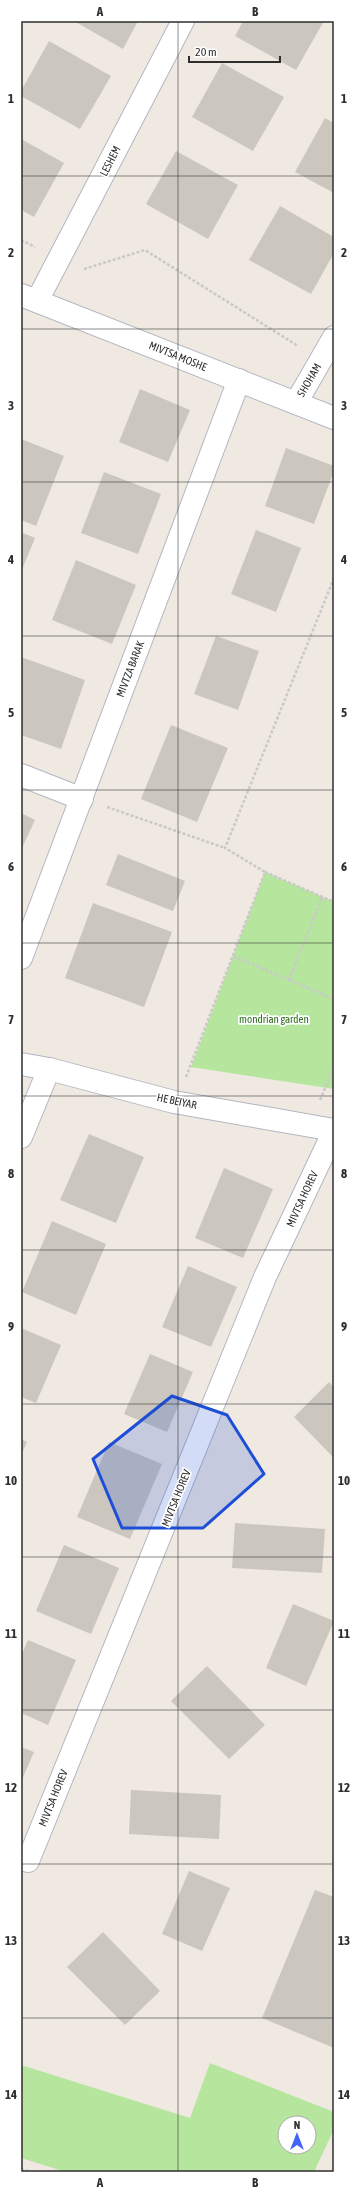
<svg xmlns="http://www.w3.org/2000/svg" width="355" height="2193" font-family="'Asap Condensed',sans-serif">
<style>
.green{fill:#b6e59e;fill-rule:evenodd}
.building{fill:#cbc7bf}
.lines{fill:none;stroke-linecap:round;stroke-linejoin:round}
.street-casing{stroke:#b4b7c1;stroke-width:24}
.secondary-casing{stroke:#b4b7c1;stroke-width:24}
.path{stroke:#c9c9c9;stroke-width:2.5;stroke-dasharray:3 2;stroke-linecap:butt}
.street{stroke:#fff;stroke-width:22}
.secondary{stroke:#fff;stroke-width:22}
.marked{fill:#1d4ed8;fill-opacity:0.2;stroke:#1d4ed8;stroke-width:3;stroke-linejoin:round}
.grid{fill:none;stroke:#2e2e2e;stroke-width:1;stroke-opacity:0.55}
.labels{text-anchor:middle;stroke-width:3.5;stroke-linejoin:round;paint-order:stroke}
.street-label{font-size:11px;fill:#2e2e2e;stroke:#fff}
.park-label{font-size:11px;fill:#2c6e1b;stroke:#fff}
.neatline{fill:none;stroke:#2e2e2e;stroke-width:1.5}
.grid-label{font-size:13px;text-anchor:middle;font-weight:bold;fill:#2e2e2e}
</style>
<rect width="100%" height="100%" fill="#efe9e1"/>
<g class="green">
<path d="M 265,872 L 334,902 L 334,1089 L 191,1067 Z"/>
<path d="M 210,2063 L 334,2112 L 334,2129 L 314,2172 L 66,2172 L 21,2158 L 21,2065 L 190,2118 ZM 285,2123 L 309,2123 L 309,2147 L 285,2147 Z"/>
</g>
<g class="building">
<path d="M 74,21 L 138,21 L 123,49 Z"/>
<path d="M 243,21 L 324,21 L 296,70 L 235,36 Z"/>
<path d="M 49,41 L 111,76 L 80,129 L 21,96 L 21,91 Z"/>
<path d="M 222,63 L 284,97 L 253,151 L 192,117 Z"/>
<path d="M 325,118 L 334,123 L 334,193 L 295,172 Z"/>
<path d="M 21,139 L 64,163 L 34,217 L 21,210 Z"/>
<path d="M 176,151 L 238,185 L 208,239 L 146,204 Z"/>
<path d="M 280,206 L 334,237 L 334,253 L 311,294 L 249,260 Z"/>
<path d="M 140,389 L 190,410 L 168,462 L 119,442 Z"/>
<path d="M 21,439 L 64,456 L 36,526 L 21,520 Z"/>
<path d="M 286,448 L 334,466 L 334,471 L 314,524 L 265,506 Z"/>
<path d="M 104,472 L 161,494 L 138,554 L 81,533 Z"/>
<path d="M 256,530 L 301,548 L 276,612 L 231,594 Z"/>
<path d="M 21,532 L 35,538 L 21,572 Z"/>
<path d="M 76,560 L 136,585 L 112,644 L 52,620 Z"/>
<path d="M 216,636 L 259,651 L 238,710 L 194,694 Z"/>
<path d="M 21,657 L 85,680 L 61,749 L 21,735 Z"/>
<path d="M 171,725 L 228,748 L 197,822 L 141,799 Z"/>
<path d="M 21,813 L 35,820 L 21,850 Z"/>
<path d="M 118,854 L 185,881 L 173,911 L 106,885 Z"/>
<path d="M 93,903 L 172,932 L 144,1007 L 65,978 Z"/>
<path d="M 89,1134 L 144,1157 L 116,1223 L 60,1200 Z"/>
<path d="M 224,1168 L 273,1189 L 243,1258 L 195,1238 Z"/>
<path d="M 52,1221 L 106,1244 L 76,1315 L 22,1292 Z"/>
<path d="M 188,1266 L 237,1287 L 211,1347 L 162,1327 Z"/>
<path d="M 21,1328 L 61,1345 L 36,1403 L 21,1397 Z"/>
<path d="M 150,1354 L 193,1372 L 167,1432 L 124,1414 Z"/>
<path d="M 329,1382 L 334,1388 L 334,1458 L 294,1417 Z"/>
<path d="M 21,1439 L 27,1442 L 21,1455 Z"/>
<path d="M 109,1442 L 162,1464 L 130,1539 L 77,1517 Z"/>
<path d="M 235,1523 L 325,1529 L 322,1573 L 232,1568 Z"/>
<path d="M 64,1545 L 119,1568 L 91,1634 L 36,1611 Z"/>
<path d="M 293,1604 L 334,1621 L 306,1686 L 266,1668 Z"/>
<path d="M 28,1640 L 76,1660 L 48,1725 L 21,1713 L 21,1656 Z"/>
<path d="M 207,1666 L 265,1725 L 229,1759 L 171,1701 Z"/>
<path d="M 21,1747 L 34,1752 L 21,1782 Z"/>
<path d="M 131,1790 L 221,1795 L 219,1839 L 129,1834 Z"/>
<path d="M 189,1871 L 230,1888 L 202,1951 L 162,1934 Z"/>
<path d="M 315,1890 L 334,1897 L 334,2048 L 262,2018 Z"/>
<path d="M 103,1932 L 160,1991 L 125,2025 L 67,1967 Z"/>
</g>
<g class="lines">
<defs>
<g id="street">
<path d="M 37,301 L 183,21"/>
<path d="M 296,403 L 334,337"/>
<path d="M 21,775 L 82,799"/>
<path d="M 21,958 L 239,380"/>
<path d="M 21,1137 L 49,1069"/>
<path d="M 21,1859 L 28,1861 L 265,1277 L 334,1131"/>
</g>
<g id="secondary">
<path d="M 21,295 L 334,418"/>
<path d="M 21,1064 L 49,1069 L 174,1102 L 334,1130"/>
</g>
</defs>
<use href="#street" class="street-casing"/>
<use href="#secondary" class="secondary-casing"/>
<g class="path">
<path d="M 21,240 L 35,247"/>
<path d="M 84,269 L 145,250 L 298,346"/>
<path d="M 107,807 L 225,848"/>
<path d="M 265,872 L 334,902"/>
<path d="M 233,956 L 334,999"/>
<path d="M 289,980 L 322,897"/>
<path d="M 186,1077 L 265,872 L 225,848 L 334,578"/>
<path d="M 320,1100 L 334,1068"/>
<path d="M 21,2169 L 31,2172"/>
</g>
<use href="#street" class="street"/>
<use href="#secondary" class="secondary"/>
</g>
<path class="marked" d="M 172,1396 L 227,1415 L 264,1474 L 203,1528 L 122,1528 L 93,1459 Z"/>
<path class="grid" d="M 178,21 L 178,2172M 21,176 L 334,176M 21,329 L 334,329M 21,482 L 334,482M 21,636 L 334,636M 21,790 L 334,790M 21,943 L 334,943M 21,1096 L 334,1096M 21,1250 L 334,1250M 21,1404 L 334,1404M 21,1557 L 334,1557M 21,1710 L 334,1710M 21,1864 L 334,1864M 21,2018 L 334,2018"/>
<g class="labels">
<g class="street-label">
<text transform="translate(110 161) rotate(-63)" y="4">LESHEM</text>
<text transform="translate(178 356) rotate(22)" y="4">MIVTSA MOSHE</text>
<text transform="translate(309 380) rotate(-60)" y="4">SHOHAM</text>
<text transform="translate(130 669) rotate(-69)" y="4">MIVTZA BARAK</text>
<text transform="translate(177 1101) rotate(12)" y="4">HE BEIYAR</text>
<text transform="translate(302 1199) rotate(-65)" y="4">MIVTSA HOREV</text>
<text transform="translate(176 1498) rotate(-68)" y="4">MIVTSA HOREV</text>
<text transform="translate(53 1798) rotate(-68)" y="4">MIVTSA HOREV</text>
</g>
<g class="park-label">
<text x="274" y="1023">mondrian garden</text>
</g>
</g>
<rect width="355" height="2193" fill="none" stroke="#ffffff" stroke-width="44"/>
<g transform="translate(297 2135)"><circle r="19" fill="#ffffff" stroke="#ababab"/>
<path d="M0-3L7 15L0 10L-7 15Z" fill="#4264fb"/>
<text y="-6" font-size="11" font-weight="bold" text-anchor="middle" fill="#2e2e2e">N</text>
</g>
<path d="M189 56v6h91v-6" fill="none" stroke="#2e2e2e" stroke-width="2"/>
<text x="195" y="56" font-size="12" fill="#2e2e2e" stroke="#ffffff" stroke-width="3" paint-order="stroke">20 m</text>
<rect x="22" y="22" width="311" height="2149" class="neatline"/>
<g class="grid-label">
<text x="100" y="16">A</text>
<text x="255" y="16">B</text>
<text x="11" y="103">1</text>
<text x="344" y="103">1</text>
<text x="11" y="257">2</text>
<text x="344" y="257">2</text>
<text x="11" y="410">3</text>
<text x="344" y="410">3</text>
<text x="11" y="564">4</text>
<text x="344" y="564">4</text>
<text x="11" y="717">5</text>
<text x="344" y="717">5</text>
<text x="11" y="871">6</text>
<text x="344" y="871">6</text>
<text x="11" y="1024">7</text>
<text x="344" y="1024">7</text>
<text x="11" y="1178">8</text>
<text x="344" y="1178">8</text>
<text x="11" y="1331">9</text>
<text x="344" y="1331">9</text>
<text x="11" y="1485">10</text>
<text x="344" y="1485">10</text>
<text x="11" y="1638">11</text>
<text x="344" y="1638">11</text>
<text x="11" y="1792">12</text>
<text x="344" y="1792">12</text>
<text x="11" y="1945">13</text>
<text x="344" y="1945">13</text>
<text x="11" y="2099">14</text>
<text x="344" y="2099">14</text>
<text x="100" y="2187">A</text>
<text x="255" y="2187">B</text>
</g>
</svg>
